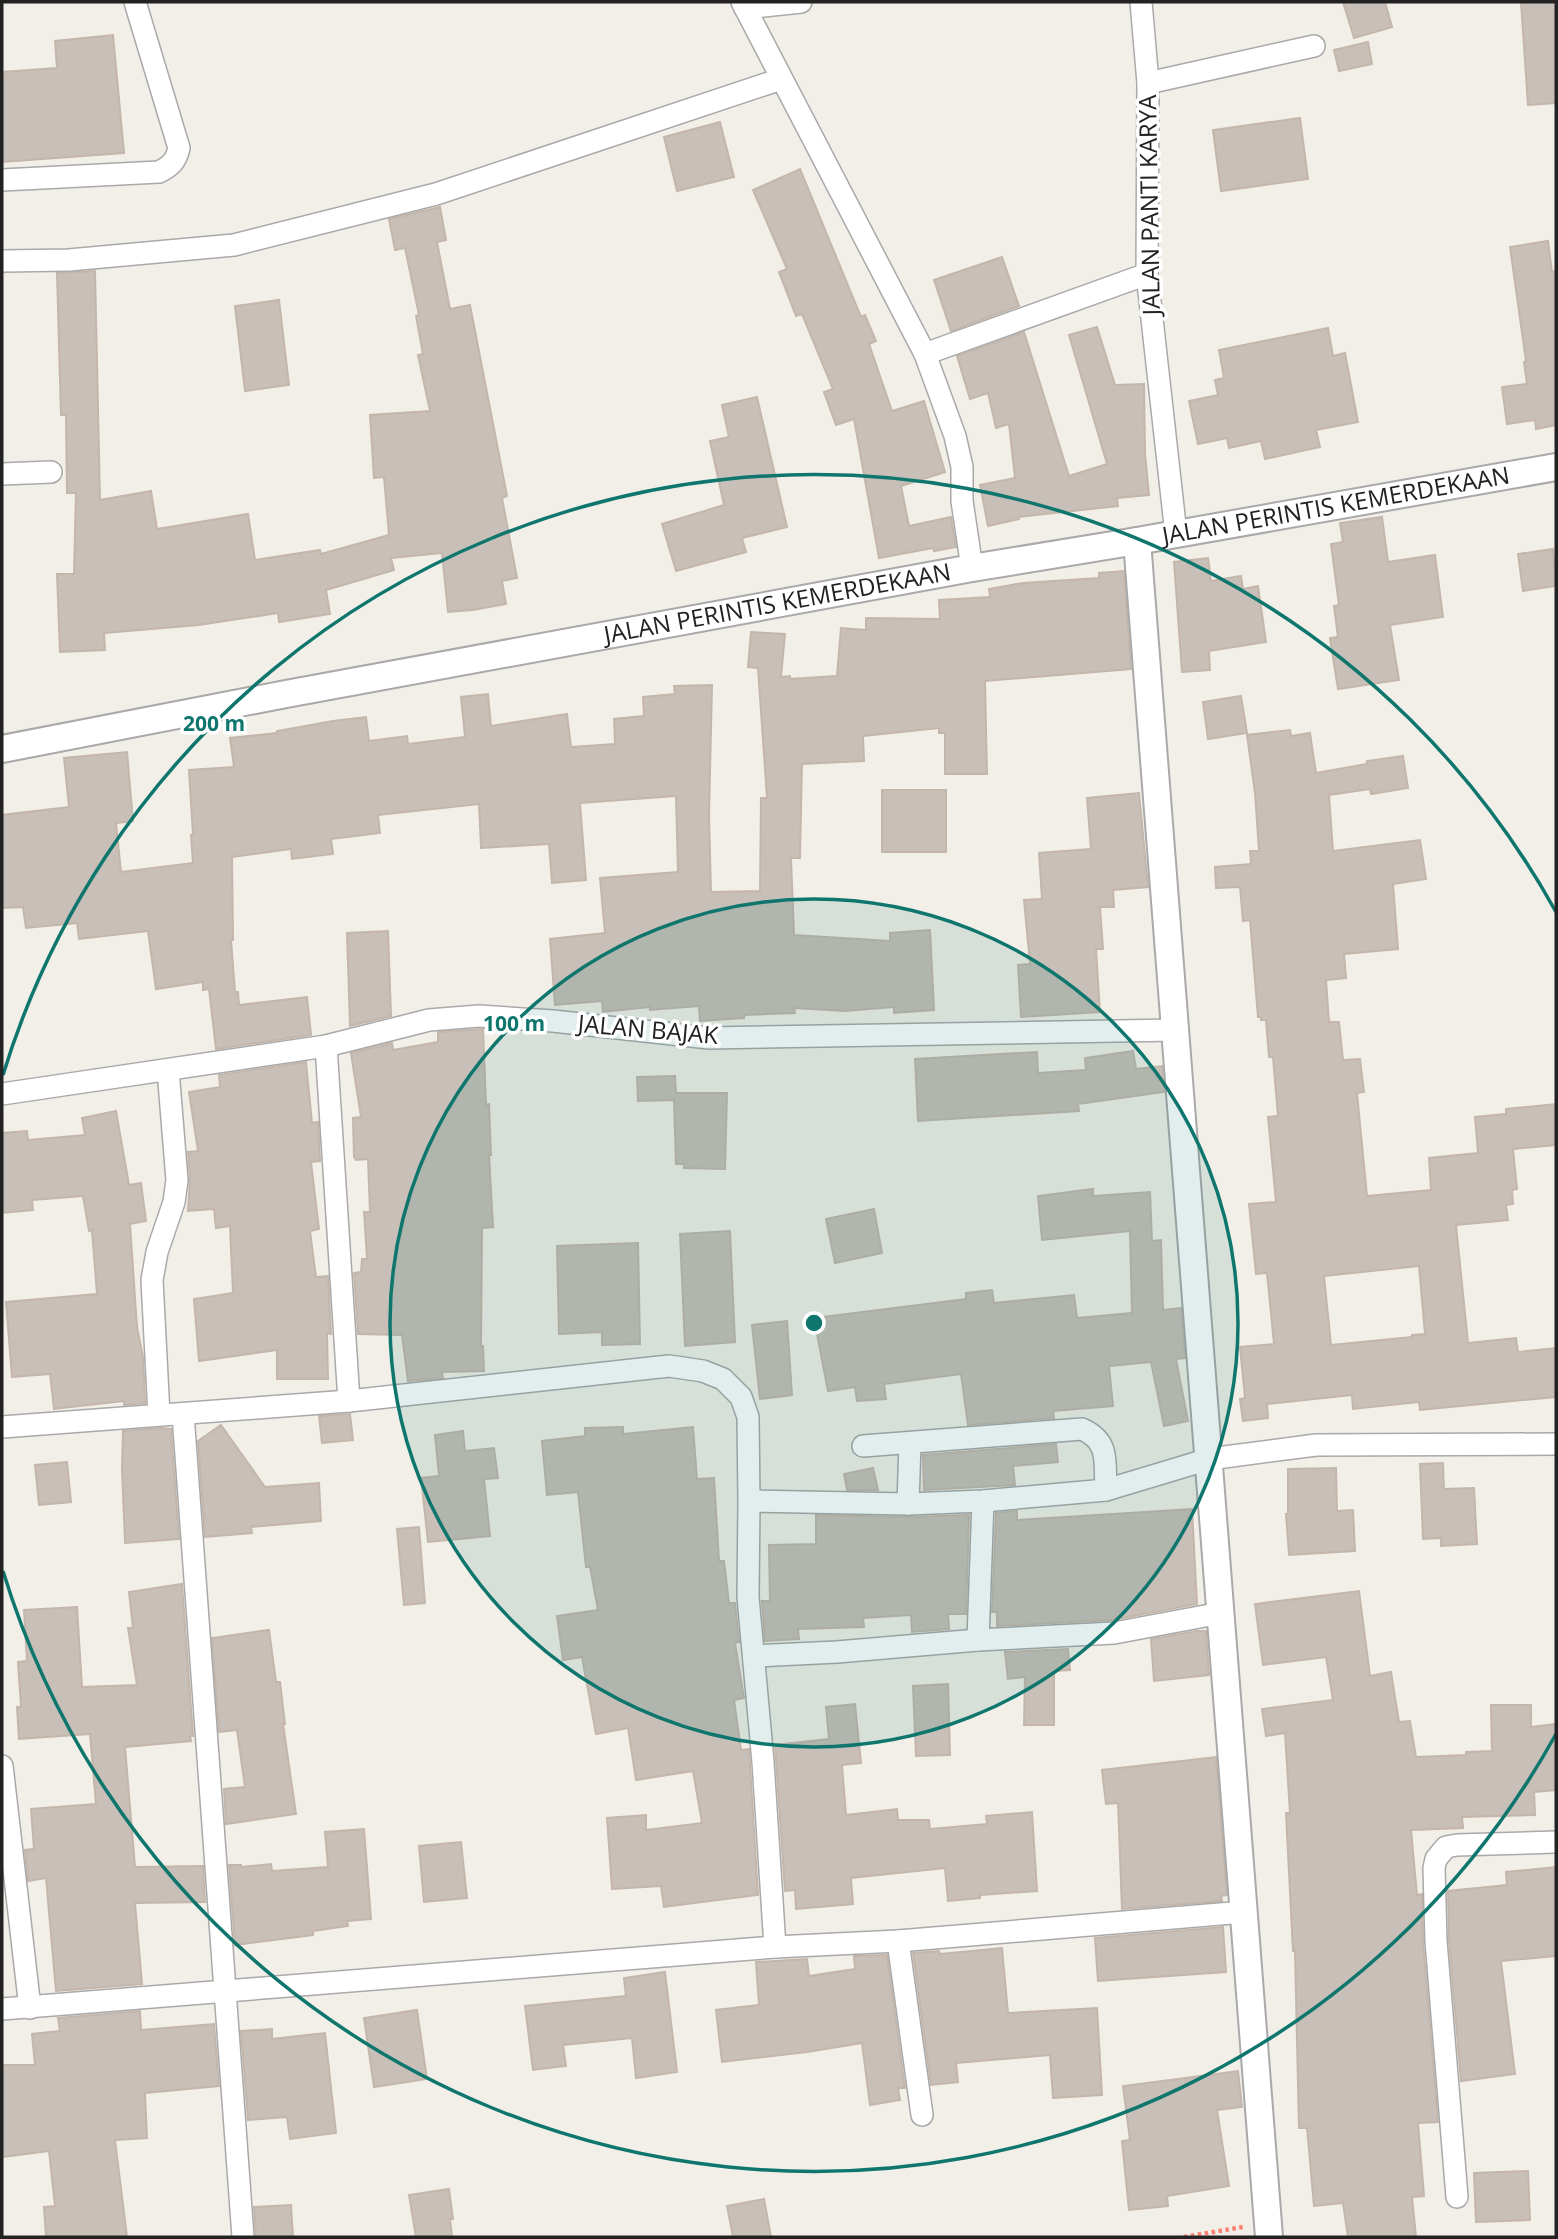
<svg xmlns="http://www.w3.org/2000/svg" width="1558" height="2239" font-family="'Open Sans',sans-serif">
<style>
.building{fill:#c7bfb8;stroke:#c4b6ab;stroke-width:2;fill-rule:evenodd}
.lines{fill:none;stroke-linecap:round;stroke-linejoin:round}
.minor-casing{stroke:#a9a9a9;stroke-width:24}
.tertiary-casing{stroke:#a9a9a9;stroke-width:30}
.path{stroke:#fa8072;stroke-width:4.5;stroke-dasharray:3.5 3.5;stroke-linecap:butt}
.minor{stroke:#fff;stroke-width:21}
.tertiary{stroke:#fff;stroke-width:26}
.ring{fill:none;stroke:#0f766e;stroke-width:3.5}
.labels{text-anchor:middle;stroke-width:7;stroke-linejoin:round;paint-order:stroke}
.street-label{font-size:24px;fill:#222;stroke:#fff}
.centre{fill:#0f766e;stroke:#fff;stroke-width:3.5}
.ring-label{font-size:21px;text-anchor:middle;font-weight:bold;fill:#0f766e;stroke:#fff;stroke-width:7;stroke-linejoin:round;paint-order:stroke}
</style>
<rect width="100%" height="100%" fill="#f2efe9"/>
<g class="building">
<path d="M 1343,2 L 1385,2 L 1392,27 L 1354,38 Z"/>
<path d="M 1521,2 L 1556,2 L 1556,103 L 1528,105 Z"/>
<path d="M 113,35 L 124,153 L 2,162 L 2,72 L 57,68 L 55,41 Z"/>
<path d="M 1368,42 L 1372,64 L 1339,71 L 1334,50 Z"/>
<path d="M 1300,118 L 1308,179 L 1221,191 L 1213,130 Z"/>
<path d="M 720,122 L 734,177 L 677,191 L 664,137 Z"/>
<path d="M 800,169 L 861,317 L 865,315 L 876,341 L 869,344 L 892,411 L 924,401 L 945,472 L 901,486 L 909,526 L 951,517 L 956,547 L 934,551 L 933,548 L 879,558 L 854,419 L 836,425 L 824,392 L 833,389 L 802,314 L 796,316 L 779,272 L 787,269 L 753,190 Z"/>
<path d="M 440,207 L 446,240 L 437,242 L 450,309 L 470,305 L 507,496 L 502,498 L 517,578 L 502,581 L 506,604 L 473,610 L 448,612 L 442,553 L 391,558 L 394,570 L 326,590 L 330,614 L 279,622 L 278,613 L 199,625 L 104,633 L 105,650 L 60,652 L 57,574 L 74,574 L 76,493 L 67,493 L 66,415 L 61,415 L 57,273 L 95,271 L 100,500 L 151,491 L 157,529 L 248,514 L 255,560 L 320,550 L 321,554 L 389,535 L 384,477 L 374,478 L 370,415 L 430,411 L 418,355 L 423,354 L 416,316 L 419,315 L 405,248 L 395,250 L 389,219 Z"/>
<path d="M 1548,241 L 1552,272 L 1556,271 L 1556,425 L 1536,429 L 1535,420 L 1507,424 L 1502,387 L 1527,384 L 1524,362 L 1526,361 L 1510,247 Z"/>
<path d="M 1002,257 L 1019,306 L 951,331 L 934,280 Z"/>
<path d="M 279,300 L 289,385 L 245,391 L 235,306 Z"/>
<path d="M 1097,327 L 1115,385 L 1144,384 L 1145,453 L 1149,495 L 1117,498 L 1118,506 L 1018,517 L 1019,519 L 988,526 L 980,485 L 1015,478 L 1009,424 L 996,428 L 988,393 L 970,399 L 957,356 L 1024,332 L 1069,476 L 1107,464 L 1069,335 Z"/>
<path d="M 1328,328 L 1333,356 L 1345,353 L 1358,422 L 1316,430 L 1320,447 L 1265,459 L 1261,441 L 1229,448 L 1227,438 L 1198,444 L 1189,401 L 1218,395 L 1215,380 L 1224,378 L 1219,350 Z"/>
<path d="M 757,397 L 787,527 L 742,538 L 746,552 L 676,571 L 662,524 L 724,505 L 710,441 L 729,437 L 722,405 Z"/>
<path d="M 1382,517 L 1388,562 L 1435,555 L 1443,617 L 1390,625 L 1399,680 L 1338,689 L 1330,638 L 1338,637 L 1334,606 L 1339,605 L 1331,544 L 1343,542 L 1340,523 Z"/>
<path d="M 1553,549 L 1556,586 L 1523,591 L 1518,554 Z"/>
<path d="M 1208,558 L 1211,581 L 1241,576 L 1243,589 L 1258,586 L 1266,642 L 1209,651 L 1210,670 L 1182,672 L 1174,562 Z"/>
<path d="M 1124,571 L 1131,669 L 985,681 L 987,774 L 945,774 L 945,733 L 939,733 L 939,728 L 863,736 L 864,761 L 802,764 L 800,858 L 791,858 L 794,935 L 890,941 L 890,933 L 930,930 L 934,1010 L 894,1013 L 894,1007 L 845,1011 L 794,1008 L 795,1013 L 744,1015 L 744,1018 L 700,1021 L 699,1006 L 650,1010 L 650,1007 L 603,1012 L 602,1001 L 555,1005 L 550,939 L 605,933 L 600,878 L 678,872 L 676,796 L 580,803 L 586,880 L 552,883 L 549,844 L 481,848 L 479,804 L 378,815 L 380,833 L 331,839 L 333,854 L 292,859 L 291,849 L 232,857 L 233,940 L 231,940 L 235,992 L 238,992 L 239,1005 L 307,997 L 311,1035 L 216,1049 L 209,989 L 203,990 L 203,982 L 156,989 L 148,931 L 79,939 L 77,923 L 26,928 L 23,907 L 2,908 L 2,815 L 69,807 L 64,758 L 127,752 L 133,821 L 116,823 L 121,872 L 193,863 L 191,835 L 193,835 L 189,770 L 234,767 L 230,738 L 277,733 L 277,731 L 333,721 L 366,717 L 369,741 L 407,736 L 408,744 L 465,737 L 461,697 L 488,694 L 491,726 L 567,714 L 571,747 L 615,744 L 614,719 L 644,716 L 643,697 L 675,694 L 674,686 L 712,685 L 709,816 L 711,892 L 760,891 L 761,798 L 767,798 L 758,668 L 748,667 L 751,632 L 785,634 L 781,677 L 790,676 L 790,679 L 837,676 L 841,628 L 866,630 L 866,618 L 940,619 L 939,600 L 990,597 L 989,589 L 1023,583 L 1099,578 L 1099,573 Z"/>
<path d="M 1241,696 L 1247,733 L 1208,739 L 1203,702 Z"/>
<path d="M 1290,730 L 1291,736 L 1310,733 L 1316,773 L 1367,764 L 1367,761 L 1403,756 L 1408,788 L 1371,794 L 1370,789 L 1329,795 L 1333,851 L 1420,840 L 1426,879 L 1393,884 L 1398,949 L 1344,954 L 1346,978 L 1326,980 L 1329,1022 L 1339,1022 L 1343,1060 L 1360,1059 L 1364,1092 L 1357,1093 L 1367,1196 L 1431,1190 L 1429,1158 L 1478,1153 L 1475,1117 L 1506,1114 L 1506,1109 L 1556,1104 L 1556,1145 L 1513,1149 L 1517,1189 L 1512,1190 L 1513,1204 L 1506,1205 L 1508,1220 L 1456,1225 L 1468,1343 L 1516,1338 L 1518,1352 L 1556,1348 L 1556,1397 L 1420,1410 L 1419,1402 L 1353,1409 L 1352,1395 L 1267,1404 L 1268,1418 L 1243,1421 L 1240,1399 L 1245,1398 L 1240,1347 L 1274,1344 L 1267,1273 L 1256,1274 L 1249,1204 L 1276,1202 L 1268,1117 L 1278,1116 L 1273,1057 L 1269,1057 L 1266,1020 L 1261,1020 L 1261,1017 L 1258,1017 L 1250,920 L 1243,921 L 1240,887 L 1216,888 L 1215,867 L 1251,864 L 1250,851 L 1259,851 L 1255,793 L 1247,735 ZM 1419,1266 L 1425,1334 L 1412,1335 L 1412,1337 L 1331,1345 L 1324,1276 Z"/>
<rect x="882" y="790" width="64" height="62"/>
<path d="M 1139,793 L 1148,887 L 1113,890 L 1114,907 L 1100,907 L 1103,949 L 1096,949 L 1100,1012 L 1021,1017 L 1018,965 L 1030,964 L 1024,900 L 1042,899 L 1039,853 L 1091,849 L 1087,798 Z"/>
<path d="M 388,931 L 391,1016 L 350,1026 L 347,933 Z"/>
<path d="M 483,1029 L 486,1105 L 489,1104 L 491,1155 L 489,1155 L 493,1227 L 482,1228 L 481,1346 L 483,1346 L 484,1371 L 442,1372 L 443,1378 L 408,1381 L 402,1335 L 358,1334 L 354,1273 L 361,1272 L 362,1259 L 367,1259 L 364,1212 L 370,1212 L 368,1159 L 356,1160 L 354,1157 L 353,1118 L 361,1117 L 351,1053 L 392,1043 L 393,1050 L 438,1042 L 438,1032 Z"/>
<path d="M 1133,1051 L 1136,1069 L 1162,1066 L 1164,1092 L 1078,1104 L 1079,1111 L 918,1121 L 915,1059 L 1037,1052 L 1038,1073 L 1086,1070 L 1085,1058 Z"/>
<path d="M 306,1062 L 312,1123 L 318,1122 L 320,1161 L 311,1162 L 319,1229 L 310,1231 L 316,1277 L 328,1276 L 331,1334 L 327,1333 L 328,1379 L 277,1379 L 277,1350 L 199,1361 L 194,1299 L 233,1293 L 230,1226 L 216,1228 L 214,1209 L 188,1211 L 190,1179 L 188,1152 L 198,1151 L 189,1092 L 220,1087 L 219,1075 Z"/>
<path d="M 675,1076 L 676,1093 L 727,1093 L 725,1169 L 684,1168 L 684,1164 L 676,1164 L 674,1100 L 638,1101 L 637,1077 Z"/>
<path d="M 116,1111 L 129,1185 L 141,1183 L 146,1221 L 130,1224 L 137,1327 L 143,1357 L 145,1403 L 124,1405 L 124,1401 L 54,1409 L 50,1374 L 12,1377 L 6,1302 L 97,1294 L 92,1230 L 89,1231 L 83,1196 L 32,1200 L 33,1210 L 2,1213 L 2,1133 L 27,1131 L 28,1140 L 85,1135 L 82,1118 Z"/>
<path d="M 1093,1189 L 1093,1196 L 1150,1192 L 1152,1241 L 1161,1240 L 1163,1310 L 1181,1308 L 1185,1358 L 1176,1359 L 1188,1421 L 1164,1426 L 1151,1362 L 1109,1366 L 1113,1406 L 1053,1411 L 1054,1418 L 968,1425 L 961,1374 L 884,1384 L 886,1399 L 857,1401 L 855,1387 L 828,1391 L 814,1318 L 966,1299 L 966,1293 L 992,1290 L 994,1303 L 1074,1295 L 1077,1318 L 1132,1313 L 1130,1231 L 1042,1240 L 1038,1196 Z"/>
<path d="M 874,1209 L 882,1253 L 835,1263 L 826,1219 Z"/>
<path d="M 730,1231 L 735,1342 L 685,1346 L 680,1234 Z"/>
<path d="M 638,1243 L 640,1344 L 602,1345 L 602,1332 L 559,1334 L 557,1246 Z"/>
<path d="M 787,1321 L 792,1395 L 760,1399 L 752,1325 Z"/>
<path d="M 350,1414 L 353,1440 L 322,1443 L 319,1416 Z"/>
<path d="M 221,1425 L 265,1487 L 319,1483 L 321,1521 L 251,1527 L 252,1533 L 205,1537 L 198,1441 Z"/>
<path d="M 623,1427 L 623,1434 L 693,1427 L 697,1479 L 714,1478 L 719,1561 L 724,1561 L 729,1603 L 735,1603 L 739,1642 L 735,1643 L 744,1698 L 734,1700 L 741,1750 L 749,1749 L 758,1895 L 664,1907 L 661,1886 L 612,1889 L 607,1818 L 646,1815 L 646,1830 L 702,1823 L 693,1771 L 636,1780 L 628,1728 L 596,1734 L 582,1657 L 563,1660 L 557,1616 L 598,1610 L 590,1567 L 586,1567 L 578,1492 L 547,1495 L 542,1441 L 585,1436 L 585,1428 Z"/>
<path d="M 161,1428 L 171,1429 L 179,1539 L 125,1543 L 122,1469 L 123,1431 Z"/>
<path d="M 463,1431 L 465,1451 L 494,1448 L 498,1478 L 484,1479 L 490,1536 L 428,1542 L 421,1478 L 439,1476 L 435,1435 Z"/>
<path d="M 1056,1444 L 1058,1462 L 1013,1466 L 1015,1485 L 924,1490 L 923,1455 Z"/>
<path d="M 67,1462 L 71,1502 L 39,1505 L 35,1465 Z"/>
<path d="M 1443,1463 L 1444,1489 L 1474,1488 L 1477,1544 L 1441,1546 L 1441,1538 L 1423,1539 L 1420,1464 Z"/>
<path d="M 873,1468 L 878,1490 L 847,1490 L 844,1474 Z"/>
<path d="M 1336,1468 L 1337,1511 L 1353,1510 L 1355,1551 L 1289,1555 L 1286,1514 L 1288,1514 L 1288,1469 Z"/>
<path d="M 1192,1509 L 1197,1604 L 1112,1620 L 997,1626 L 997,1612 L 992,1612 L 996,1513 L 1017,1511 L 1017,1520 Z"/>
<path d="M 816,1515 L 908,1517 L 969,1515 L 966,1614 L 948,1614 L 949,1629 L 912,1632 L 911,1615 L 863,1618 L 864,1627 L 798,1629 L 799,1639 L 765,1641 L 762,1601 L 770,1601 L 769,1545 L 816,1544 Z"/>
<path d="M 419,1527 L 425,1603 L 404,1605 L 397,1529 Z"/>
<path d="M 182,1584 L 193,1736 L 190,1736 L 191,1741 L 125,1747 L 135,1867 L 203,1866 L 205,1902 L 135,1903 L 142,1984 L 56,1991 L 46,1878 L 28,1881 L 25,1850 L 34,1849 L 31,1809 L 96,1804 L 90,1734 L 19,1739 L 17,1707 L 21,1707 L 18,1662 L 27,1661 L 24,1610 L 77,1607 L 82,1687 L 137,1685 L 128,1628 L 133,1628 L 129,1592 Z"/>
<path d="M 1359,1591 L 1370,1676 L 1391,1672 L 1399,1722 L 1410,1721 L 1416,1757 L 1466,1755 L 1466,1752 L 1492,1751 L 1491,1705 L 1531,1705 L 1531,1727 L 1556,1724 L 1556,1790 L 1534,1792 L 1535,1815 L 1462,1817 L 1463,1828 L 1411,1830 L 1417,1895 L 1422,1894 L 1423,1942 L 1438,2122 L 1418,2123 L 1424,2196 L 1412,2197 L 1416,2237 L 1348,2237 L 1343,2203 L 1314,2206 L 1307,2128 L 1299,2128 L 1295,1951 L 1293,1951 L 1286,1813 L 1290,1813 L 1285,1733 L 1266,1736 L 1262,1709 L 1333,1700 L 1326,1657 L 1263,1665 L 1255,1604 Z"/>
<path d="M 269,1630 L 276,1682 L 280,1682 L 285,1724 L 283,1724 L 296,1814 L 226,1824 L 224,1789 L 245,1787 L 237,1730 L 219,1732 L 212,1638 Z"/>
<path d="M 1197,1631 L 1206,1631 L 1209,1675 L 1154,1681 L 1151,1639 Z"/>
<path d="M 1068,1649 L 1070,1670 L 1054,1671 L 1054,1725 L 1024,1725 L 1025,1677 L 1008,1679 L 1005,1652 Z"/>
<path d="M 948,1684 L 950,1755 L 916,1756 L 913,1686 Z"/>
<path d="M 855,1704 L 861,1763 L 842,1765 L 846,1815 L 897,1809 L 898,1820 L 929,1820 L 930,1829 L 987,1824 L 986,1816 L 1032,1812 L 1037,1891 L 980,1895 L 980,1898 L 948,1901 L 945,1868 L 851,1878 L 853,1904 L 796,1909 L 795,1890 L 785,1891 L 775,1745 L 829,1739 L 826,1707 Z"/>
<path d="M 1216,1757 L 1227,1895 L 1221,1896 L 1222,1901 L 1122,1909 L 1118,1803 L 1106,1804 L 1102,1770 Z"/>
<path d="M 364,1829 L 371,1919 L 347,1921 L 348,1926 L 313,1931 L 313,1935 L 235,1945 L 229,1865 L 241,1865 L 241,1867 L 271,1864 L 272,1871 L 328,1867 L 325,1832 Z"/>
<path d="M 461,1842 L 467,1898 L 424,1902 L 419,1846 Z"/>
<path d="M 1556,1867 L 1556,1956 L 1501,1961 L 1515,2074 L 1461,2081 L 1449,1940 L 1448,1891 L 1507,1885 L 1506,1872 Z"/>
<path d="M 1223,1927 L 1226,1972 L 1098,1981 L 1095,1938 Z"/>
<path d="M 1002,1948 L 1008,2013 L 1097,2008 L 1102,2095 L 1053,2098 L 1050,2055 L 956,2063 L 958,2082 L 931,2085 L 913,1953 L 939,1951 L 940,1954 Z"/>
<path d="M 887,1955 L 905,2088 L 898,2088 L 900,2100 L 870,2105 L 862,2043 L 807,2052 L 722,2062 L 716,2010 L 759,2005 L 756,1962 L 807,1959 L 809,1976 L 855,1969 L 854,1956 Z"/>
<path d="M 665,1972 L 677,2072 L 636,2078 L 632,2038 L 563,2045 L 566,2066 L 533,2070 L 525,2006 L 626,1996 L 624,1978 Z"/>
<path d="M 417,2010 L 427,2079 L 374,2087 L 364,2018 Z"/>
<path d="M 140,2011 L 141,2030 L 214,2024 L 219,2086 L 145,2093 L 147,2138 L 115,2140 L 127,2237 L 46,2237 L 44,2207 L 55,2206 L 49,2151 L 2,2157 L 2,2065 L 35,2065 L 32,2034 L 60,2031 L 58,2018 Z"/>
<path d="M 272,2029 L 272,2039 L 325,2033 L 336,2133 L 290,2139 L 287,2117 L 248,2120 L 241,2031 Z"/>
<path d="M 1238,2071 L 1242,2107 L 1217,2110 L 1229,2186 L 1167,2196 L 1168,2206 L 1129,2210 L 1122,2141 L 1130,2140 L 1123,2086 Z"/>
<path d="M 1528,2171 L 1530,2220 L 1476,2222 L 1474,2173 Z"/>
<path d="M 449,2189 L 453,2219 L 450,2219 L 452,2237 L 416,2237 L 409,2195 Z"/>
<path d="M 764,2199 L 771,2237 L 733,2237 L 727,2206 Z"/>
<path d="M 291,2205 L 293,2237 L 256,2237 L 254,2207 Z"/>
</g>
<g class="lines">
<defs>
<g id="minor">
<path d="M 742,2 L 925,354 L 955,436 L 962,467 L 962,501 L 972,568"/>
<path d="M 1141,2 L 1148,83 L 1147,274 L 1176,534"/>
<path d="M 745,8 L 801,2"/>
<path d="M 1148,83 L 1314,46"/>
<path d="M 2,180 L 159,172 C 171,166 176,161 179,148 L 135,2"/>
<path d="M 2,261 L 69,260 L 234,245 L 436,194 L 781,79"/>
<path d="M 925,354 L 1147,274"/>
<path d="M 2,474 L 51,472"/>
<path d="M 326,1046 L 349,1401"/>
<path d="M 2,1094 L 326,1046 L 429,1020 L 479,1016 L 553,1021 L 709,1038 L 1175,1030"/>
<path d="M 183,1414 L 243,2237"/>
<path d="M 159,1415 L 152,1280 L 157,1252 L 174,1202 L 177,1180 L 168,1070"/>
<path d="M 2,1427 L 349,1401 L 669,1366 L 703,1371 L 723,1379 L 741,1397 L 748,1417 L 749,1501"/>
<path d="M 863,1446 L 1082,1429 C 1111,1442 1104,1463 1106,1490"/>
<path d="M 983,1501 L 978,1640 L 1114,1633 L 1221,1613"/>
<path d="M 908,1504 L 910,1443"/>
<path d="M 754,1656 L 837,1652 L 978,1640"/>
<path d="M 2,1766 L 30,2008"/>
<path d="M 898,1941 L 922,2115"/>
<path d="M 775,1947 L 763,1762 L 748,1597 L 749,1501 L 908,1504 L 983,1501 L 1106,1490 L 1209,1459 L 1316,1445 L 1556,1444"/>
<path d="M 2,2009 L 775,1947 L 898,1941 L 1244,1912"/>
<path d="M 1457,2197 L 1436,1941 L 1434,1868 L 1436,1859 L 1446,1847 L 1457,1845 L 1556,1842"/>
</g>
<g id="tertiary">
<path d="M 1137,541 L 1269,2237"/>
<path id="s1" d="M 2,749 L 286,694 L 972,568 L 1137,541 L 1556,467"/>
</g>
</defs>
<use href="#minor" class="minor-casing"/>
<use href="#tertiary" class="tertiary-casing"/>
<path class="path" d="M 1184,2237 L 1243,2227"/>
<use href="#minor" class="minor"/>
<use href="#tertiary" class="tertiary"/>
</g>
<circle cx="814" cy="1323" r="424" fill="#0f766e" fill-opacity=".12"/>
<g class="ring">
<circle cx="814" cy="1323" r="424"/>
<path d="M1556 1734A848 848 0 0 1 3 1571M3 1075A848 848 0 0 1 1556 912"/>
</g>
<g class="labels">
<g class="street-label">
<text transform="translate(1150 205) rotate(-91)" y="8">JALAN PANTI KARYA</text>
<text dy="8" stroke="none"><textPath href="#s1" startOffset="1356">JALAN PERINTIS KEMERDEKAAN</textPath></text>
<text dy="8" stroke="none"><textPath href="#s1" startOffset="789">JALAN PERINTIS KEMERDEKAAN</textPath></text>
<text transform="translate(648 1030) rotate(5)" y="8">JALAN BAJAK</text>
</g>
</g>
<circle cx="814" cy="1323" r="10" class="centre"/>
<g class="ring-label">
<text x="214" y="731">200 m</text>
<text x="514" y="1031">100 m</text>
</g>
<rect width="1558" height="2239" fill="none" stroke="#222222" stroke-width="7"/>
</svg>
